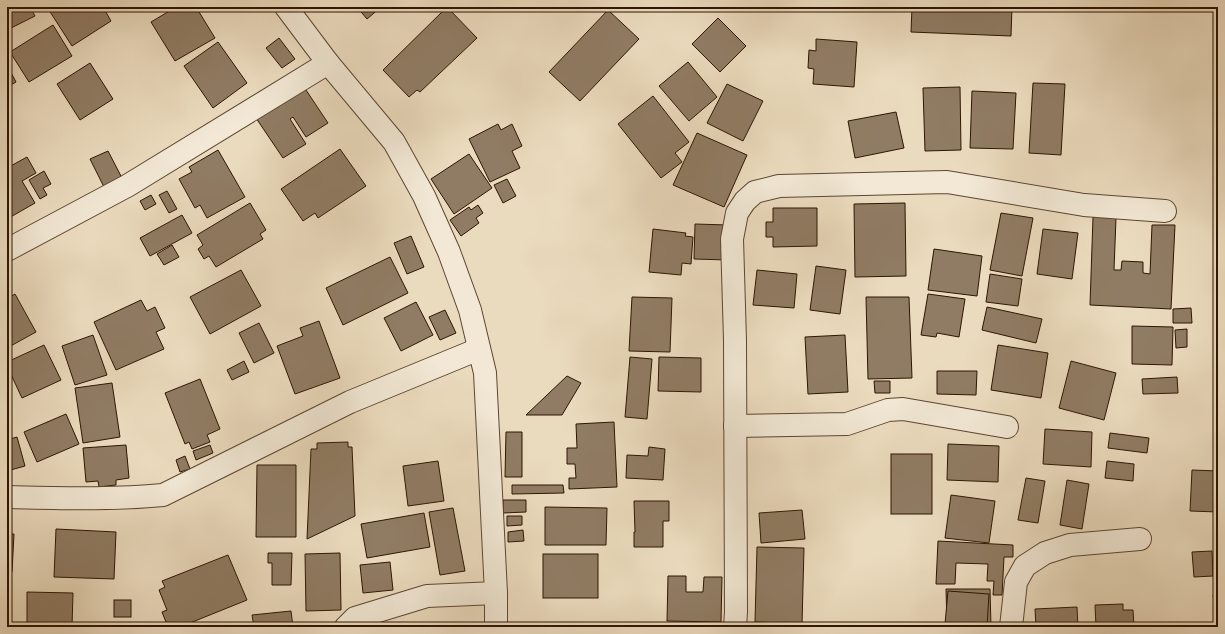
<svg xmlns="http://www.w3.org/2000/svg" width="1225" height="634" font-family="'Sorts Mill Goudy',serif">
<style>
.building{fill:#907c64;stroke:#2e1503}
.lines{fill:none;stroke-linecap:round;stroke-linejoin:round}
.minor-casing{stroke:#5d4632;stroke-width:24}
.minor{stroke:#f2e8d5;stroke-width:22}
</style>
<rect width="100%" height="100%" fill="#ebdbbe"/>
<filter id="stains"><feTurbulence type="fractalNoise" baseFrequency=".005" numOctaves="4"/><feColorMatrix values="0 0 0 0 .2 0 0 0 0 .09 0 0 0 0 .02 0 0 0 .5 -.17"/></filter>
<radialGradient id="worn" r=".72"><stop offset=".6" stop-color="#630" stop-opacity="0"/><stop offset="1" stop-color="#630" stop-opacity=".3"/></radialGradient>
<g class="building">
<path d="M 7,7 L 30,7 L 35,16 L 7,30 Z"/>
<path d="M 47,7 L 103,7 L 111,21 L 72,46 Z"/>
<path d="M 176,7 L 196,7 L 215,38 L 175,61 L 151,22 Z"/>
<path d="M 357,7 L 381,7 L 367,19 Z"/>
<path d="M 447,7 L 477,38 L 420,92 L 417,90 L 409,97 L 383,70 Z"/>
<path d="M 912,7 L 1012,7 L 1011,36 L 911,32 Z"/>
<path d="M 608,10 L 639,39 L 580,101 L 549,72 Z"/>
<path d="M 718,18 L 746,46 L 720,72 L 692,44 Z"/>
<path d="M 53,25 L 72,56 L 29,82 L 10,52 Z"/>
<path d="M 279,38 L 295,59 L 282,68 L 266,48 Z"/>
<path d="M 816,39 L 857,42 L 854,87 L 813,84 L 814,69 L 808,68 L 809,50 L 816,51 Z"/>
<path d="M 218,42 L 247,83 L 213,108 L 184,66 Z"/>
<path d="M 688,62 L 717,97 L 689,121 L 659,86 Z"/>
<path d="M 90,63 L 113,99 L 80,120 L 57,84 Z"/>
<path d="M 7,65 L 16,82 L 7,87 Z"/>
<path d="M 1033,83 L 1065,84 L 1061,155 L 1029,153 Z"/>
<path d="M 727,84 L 763,101 L 743,141 L 707,123 Z"/>
<path d="M 304,87 L 328,123 L 306,137 L 293,117 L 290,119 L 306,144 L 283,158 L 256,118 Z"/>
<path d="M 960,87 L 961,150 L 925,151 L 923,88 Z"/>
<path d="M 972,91 L 1016,93 L 1013,149 L 970,148 Z"/>
<path d="M 653,96 L 689,142 L 675,153 L 682,162 L 661,178 L 618,124 Z"/>
<path d="M 896,112 L 904,148 L 855,158 L 848,121 Z"/>
<path d="M 498,124 L 501,130 L 512,124 L 522,146 L 512,151 L 520,168 L 490,182 L 469,139 Z"/>
<path d="M 697,133 L 747,155 L 724,207 L 673,185 Z"/>
<path d="M 340,149 L 366,186 L 318,218 L 315,213 L 303,221 L 281,189 Z"/>
<path d="M 218,150 L 245,197 L 207,218 L 200,205 L 195,208 L 179,179 L 192,172 L 189,167 Z"/>
<path d="M 108,151 L 122,178 L 104,187 L 90,159 Z"/>
<path d="M 469,154 L 492,188 L 454,214 L 431,179 Z"/>
<path d="M 27,157 L 36,173 L 22,181 L 35,203 L 7,219 L 7,168 Z"/>
<path d="M 44,171 L 51,184 L 43,188 L 47,195 L 40,199 L 29,180 Z"/>
<path d="M 507,179 L 516,196 L 503,203 L 494,185 Z"/>
<path d="M 167,191 L 177,209 L 169,213 L 159,195 Z"/>
<path d="M 151,195 L 156,204 L 145,210 L 140,201 Z"/>
<path d="M 250,203 L 266,230 L 260,234 L 263,239 L 216,267 L 209,256 L 204,259 L 198,249 L 203,245 L 197,235 Z"/>
<path d="M 905,203 L 906,276 L 855,277 L 854,204 Z"/>
<path d="M 478,205 L 483,213 L 476,218 L 479,223 L 461,236 L 450,220 L 469,207 L 471,210 Z"/>
<path d="M 773,208 L 817,208 L 817,246 L 773,247 L 773,237 L 766,237 L 766,222 L 773,222 Z"/>
<path d="M 1001,213 L 1033,218 L 1022,276 L 990,270 Z"/>
<path d="M 182,215 L 192,233 L 150,256 L 140,238 Z"/>
<path d="M 1093,217 L 1116,218 L 1114,270 L 1121,270 L 1122,261 L 1143,262 L 1143,273 L 1150,274 L 1152,225 L 1175,225 L 1171,309 L 1090,305 Z"/>
<path d="M 695,224 L 728,225 L 728,260 L 694,259 Z"/>
<path d="M 653,229 L 686,233 L 685,236 L 693,237 L 691,264 L 682,263 L 681,275 L 649,272 Z"/>
<path d="M 1043,229 L 1078,233 L 1072,279 L 1037,274 Z"/>
<path d="M 411,236 L 424,267 L 407,274 L 394,243 Z"/>
<path d="M 172,245 L 179,257 L 164,265 L 157,254 Z"/>
<path d="M 934,249 L 982,256 L 977,296 L 928,290 Z"/>
<path d="M 390,257 L 408,293 L 343,325 L 326,288 Z"/>
<path d="M 816,266 L 846,270 L 840,314 L 810,310 Z"/>
<path d="M 241,270 L 261,306 L 210,334 L 190,297 Z"/>
<path d="M 757,270 L 797,274 L 794,308 L 753,305 Z"/>
<path d="M 990,274 L 1022,279 L 1018,306 L 986,302 Z"/>
<path d="M 15,294 L 36,332 L 7,348 L 7,299 Z"/>
<path d="M 928,294 L 965,299 L 959,337 L 937,333 L 936,337 L 921,335 Z"/>
<path d="M 632,297 L 672,298 L 670,352 L 629,351 Z"/>
<path d="M 866,297 L 909,297 L 912,378 L 868,379 Z"/>
<path d="M 141,300 L 147,311 L 155,307 L 165,328 L 156,332 L 164,349 L 116,370 L 94,322 Z"/>
<path d="M 416,302 L 433,335 L 401,351 L 384,318 Z"/>
<path d="M 987,307 L 1042,319 L 1036,343 L 982,330 Z"/>
<path d="M 1191,308 L 1192,323 L 1173,323 L 1173,309 Z"/>
<path d="M 445,310 L 456,333 L 440,340 L 429,317 Z"/>
<path d="M 319,321 L 340,378 L 295,394 L 277,346 L 303,336 L 300,328 Z"/>
<path d="M 259,323 L 274,353 L 254,363 L 239,333 Z"/>
<path d="M 1132,326 L 1173,327 L 1172,365 L 1132,364 Z"/>
<path d="M 1187,329 L 1187,347 L 1176,348 L 1175,330 Z"/>
<path d="M 93,335 L 107,375 L 75,385 L 62,346 Z"/>
<path d="M 845,335 L 848,392 L 808,394 L 805,337 Z"/>
<path d="M 44,345 L 61,380 L 22,398 L 7,366 L 7,362 Z"/>
<path d="M 998,345 L 1048,353 L 1041,398 L 991,390 Z"/>
<path d="M 630,357 L 652,359 L 647,419 L 625,417 Z"/>
<path d="M 659,357 L 701,358 L 701,392 L 658,391 Z"/>
<path d="M 244,361 L 249,372 L 232,380 L 227,370 Z"/>
<path d="M 1071,361 L 1116,373 L 1104,420 L 1059,408 Z"/>
<path d="M 937,371 L 977,371 L 976,395 L 937,394 Z"/>
<path d="M 567,376 L 581,383 L 562,415 L 526,415 Z"/>
<path d="M 1177,377 L 1178,393 L 1143,394 L 1142,379 Z"/>
<path d="M 200,379 L 220,429 L 207,435 L 210,442 L 192,449 L 189,442 L 185,444 L 165,393 Z"/>
<path d="M 874,381 L 890,381 L 890,393 L 875,393 Z"/>
<path d="M 112,383 L 120,437 L 83,443 L 75,388 Z"/>
<path d="M 66,414 L 79,444 L 37,462 L 24,432 Z"/>
<path d="M 614,422 L 617,487 L 569,489 L 569,478 L 576,478 L 575,464 L 567,464 L 567,448 L 577,448 L 576,424 Z"/>
<path d="M 1045,429 L 1092,432 L 1091,467 L 1043,464 Z"/>
<path d="M 506,432 L 522,432 L 522,477 L 505,477 Z"/>
<path d="M 1110,433 L 1149,438 L 1147,453 L 1108,448 Z"/>
<path d="M 17,437 L 25,466 L 7,471 L 7,440 Z"/>
<path d="M 348,442 L 348,447 L 352,447 L 355,516 L 307,539 L 311,449 L 317,449 L 317,443 Z"/>
<path d="M 948,444 L 999,446 L 998,482 L 947,480 Z"/>
<path d="M 126,445 L 129,478 L 116,480 L 116,485 L 99,487 L 98,481 L 86,482 L 83,448 Z"/>
<path d="M 210,445 L 213,453 L 196,460 L 193,451 Z"/>
<path d="M 649,447 L 665,449 L 663,480 L 626,478 L 627,455 L 648,456 Z"/>
<rect x="891" y="454" width="41" height="60"/>
<path d="M 185,456 L 190,469 L 180,472 L 176,460 Z"/>
<path d="M 438,461 L 444,501 L 408,506 L 403,466 Z"/>
<path d="M 1107,461 L 1134,464 L 1133,481 L 1105,478 Z"/>
<path d="M 257,465 L 296,465 L 296,537 L 256,537 Z"/>
<path d="M 1192,470 L 1218,471 L 1218,512 L 1190,511 Z"/>
<path d="M 1026,478 L 1045,481 L 1038,523 L 1018,520 Z"/>
<path d="M 1067,480 L 1089,484 L 1082,529 L 1060,525 Z"/>
<path d="M 512,485 L 563,485 L 564,493 L 512,494 Z"/>
<path d="M 951,495 L 995,501 L 989,543 L 945,538 Z"/>
<path d="M 503,500 L 526,500 L 526,512 L 503,513 Z"/>
<path d="M 634,501 L 669,501 L 669,521 L 663,521 L 663,547 L 634,547 L 634,532 L 635,532 Z"/>
<path d="M 545,507 L 607,508 L 606,545 L 545,545 Z"/>
<path d="M 453,508 L 465,571 L 440,575 L 429,512 Z"/>
<path d="M 802,510 L 805,539 L 761,543 L 759,513 Z"/>
<path d="M 424,513 L 430,547 L 367,558 L 361,524 Z"/>
<path d="M 507,516 L 522,516 L 522,525 L 507,526 Z"/>
<path d="M 56,529 L 116,532 L 114,579 L 54,577 Z"/>
<path d="M 523,530 L 524,541 L 508,542 L 508,532 Z"/>
<path d="M 7,534 L 14,534 L 12,572 L 7,571 Z"/>
<path d="M 938,541 L 1013,545 L 1013,557 L 1004,557 L 1002,595 L 993,595 L 994,581 L 987,581 L 988,564 L 956,563 L 955,584 L 936,584 Z"/>
<path d="M 1215,544 L 1218,544 L 1218,575 L 1216,575 Z"/>
<path d="M 757,547 L 804,548 L 802,624 L 755,622 Z"/>
<path d="M 1212,551 L 1213,576 L 1194,577 L 1192,552 Z"/>
<path d="M 268,553 L 292,553 L 291,585 L 272,585 L 272,563 L 268,563 Z"/>
<path d="M 340,553 L 341,610 L 306,611 L 305,554 Z"/>
<rect x="543" y="554" width="55" height="44"/>
<path d="M 228,555 L 247,600 L 180,627 L 168,627 L 162,612 L 167,610 L 159,590 L 165,587 L 162,581 Z"/>
<path d="M 390,562 L 393,590 L 363,593 L 360,565 Z"/>
<path d="M 668,576 L 686,576 L 686,592 L 703,592 L 704,577 L 722,577 L 721,622 L 667,621 Z"/>
<path d="M 946,589 L 990,589 L 991,627 L 947,627 Z"/>
<path d="M 948,591 L 989,594 L 987,627 L 945,624 Z"/>
<path d="M 27,592 L 73,593 L 72,627 L 27,627 Z"/>
<path d="M 1218,594 L 1218,626 L 1213,595 Z"/>
<rect x="114" y="600" width="17" height="17"/>
<path d="M 1123,604 L 1123,610 L 1133,610 L 1134,627 L 1096,627 L 1095,605 Z"/>
<path d="M 1077,607 L 1078,627 L 1036,627 L 1035,609 Z"/>
<path d="M 291,611 L 293,627 L 254,627 L 252,615 Z"/>
</g>
<g class="lines">
<defs>
<g id="minor">
<path d="M 286,7 L 328,63 L 394,142 L 424,196 L 449,252 L 470,310 L 485,373 L 496,593 L 496,627"/>
<path d="M 7,250 L 127,186 L 328,63"/>
<path d="M 735,426 L 847,424 L 888,410 L 903,409 L 1007,427"/>
<path d="M 7,497 C 59,498 111,500 163,495 L 350,402 L 479,349"/>
<path d="M 346,627 L 355,618 L 427,596 L 496,593"/>
<path d="M 735,627 L 736,612 L 735,340 L 732,239 L 737,213 L 745,201 L 755,192 L 779,186 L 947,182 L 1084,205 L 1165,211"/>
<path d="M 1011,627 L 1016,582 L 1025,566 L 1045,553 L 1070,545 L 1140,539"/>
</g>
</defs>
<use href="#minor" class="minor-casing"/>
<use href="#minor" class="minor"/>
</g>
<rect width="1225" height="634" fill="none" stroke="#ebdbbe" stroke-width="24"/>
<rect x="8" y="8" width="1209" height="618" fill="none" stroke="#2e1503" stroke-width="2"/>
<rect x="12" y="12" width="1201" height="610" fill="none" stroke="#2e1503"/>
<rect width="100%" height="100%" filter="url(#stains)"/>
<rect width="100%" height="100%" fill="url(#worn)"/>
</svg>
